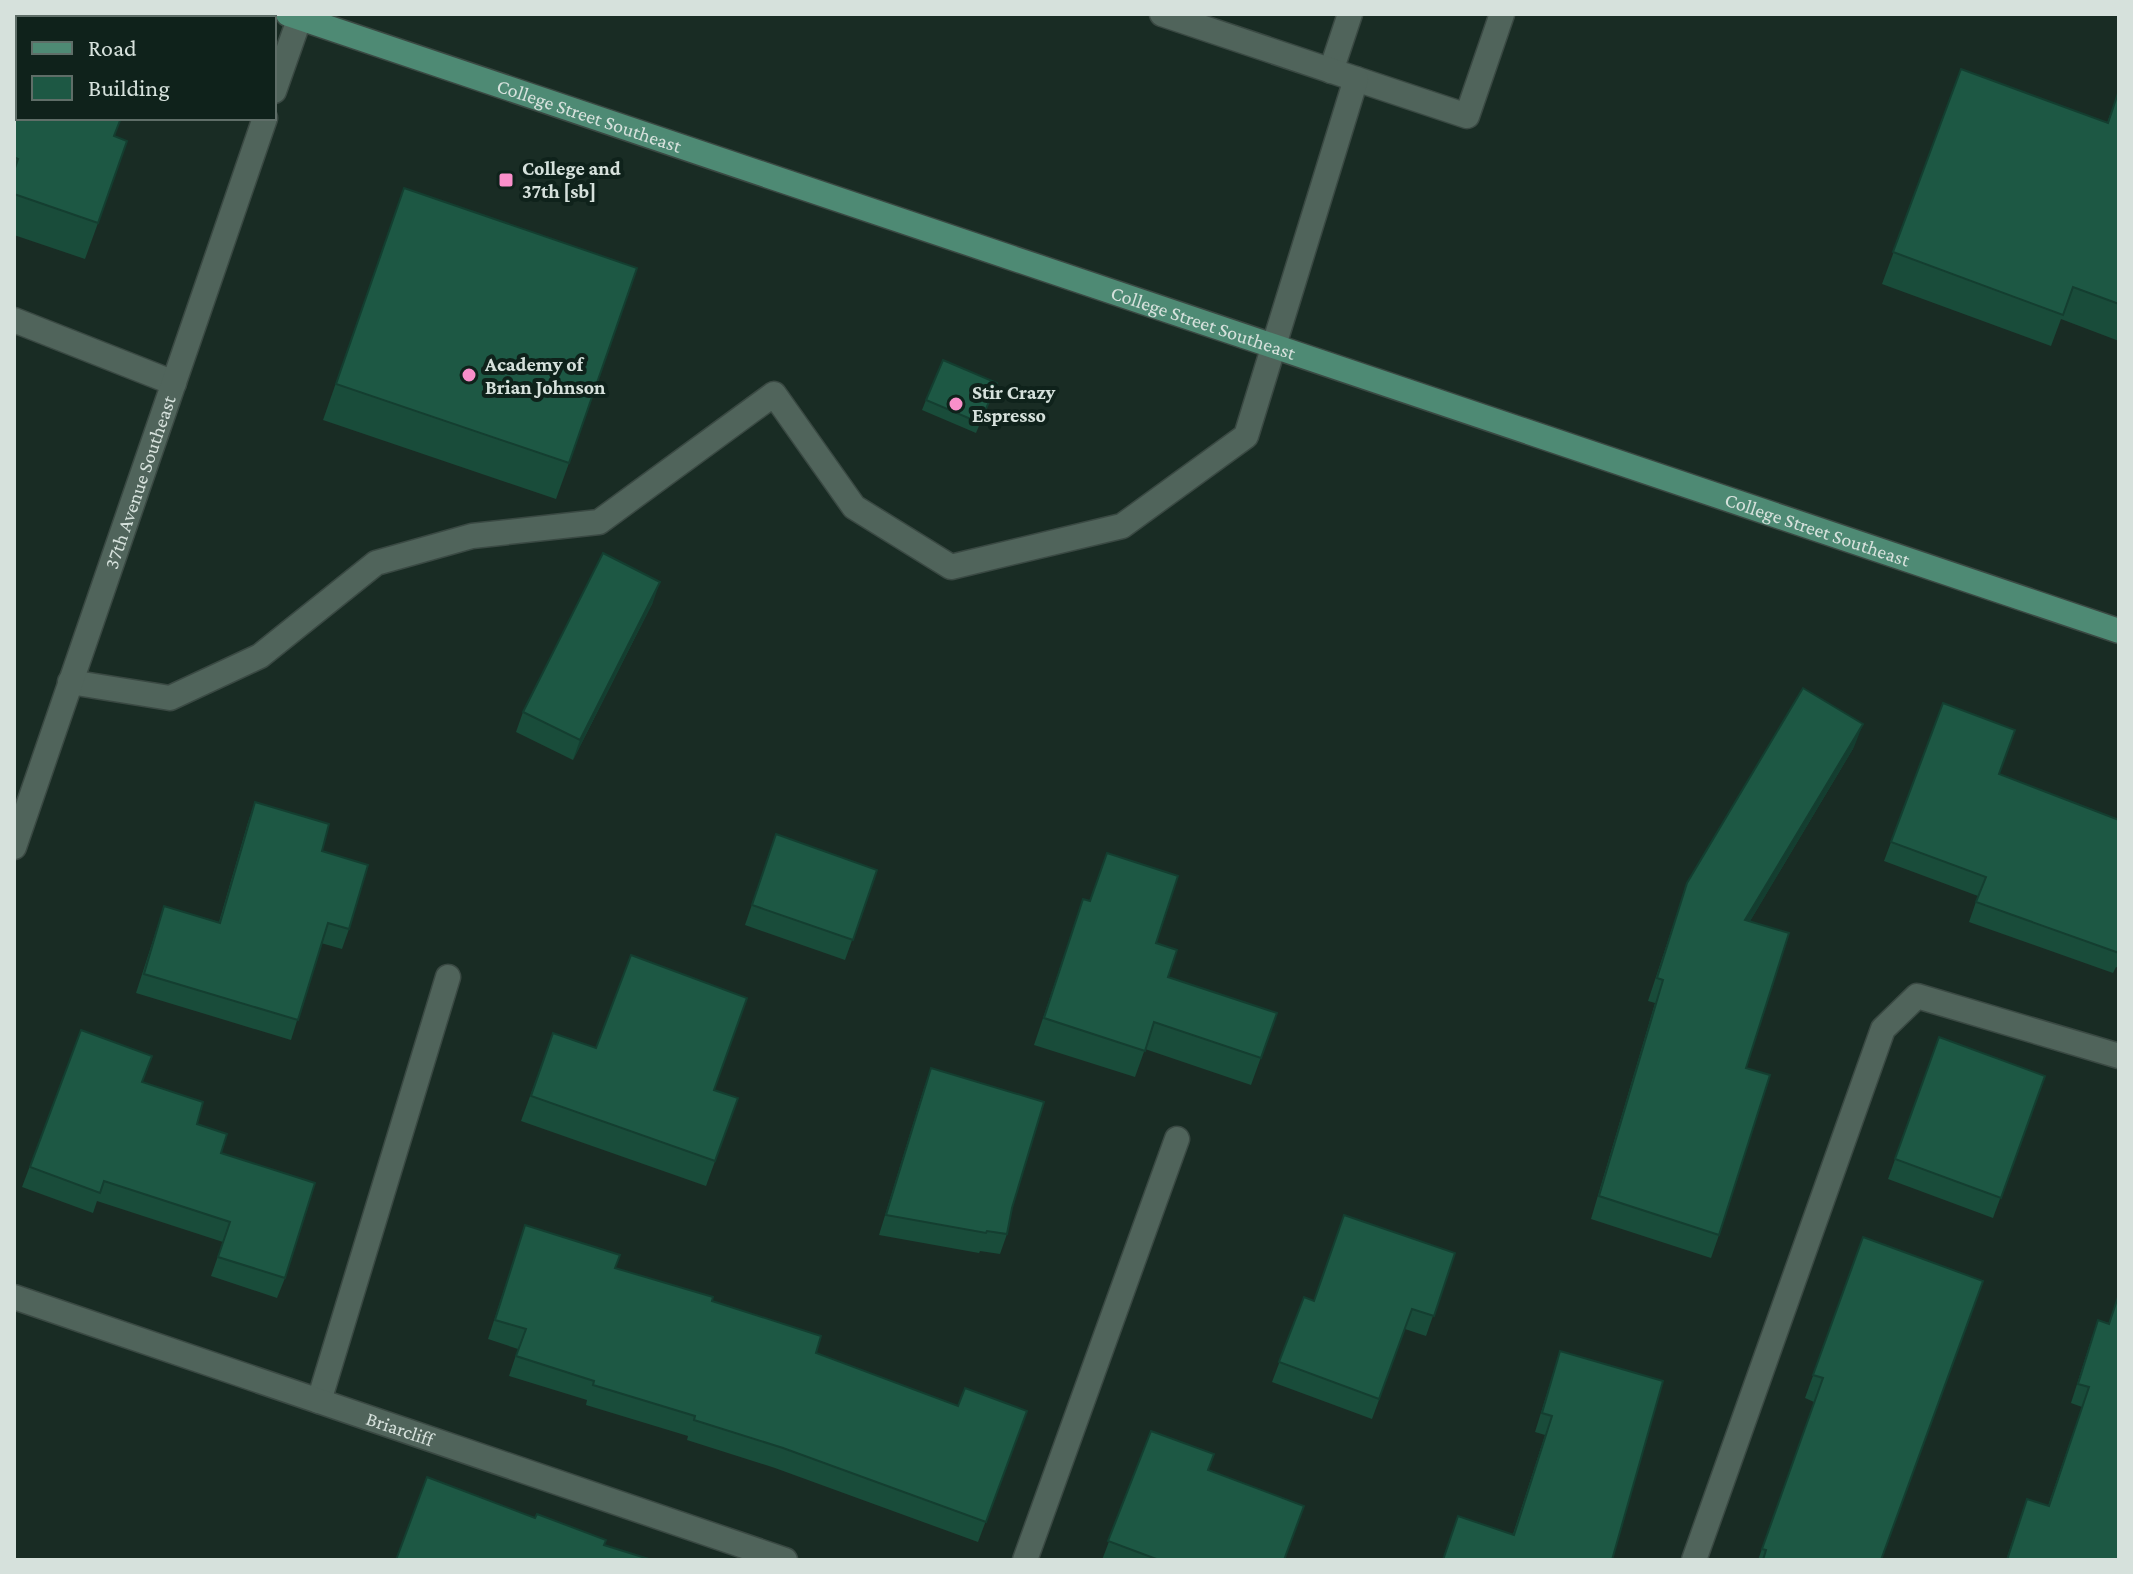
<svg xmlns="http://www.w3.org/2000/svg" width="2133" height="1574" font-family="'Crimson Pro',serif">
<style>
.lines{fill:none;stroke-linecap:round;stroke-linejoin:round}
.lane-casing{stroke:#3a4943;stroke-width:27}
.street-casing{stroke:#3a4943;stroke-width:27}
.secondary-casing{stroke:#3a4943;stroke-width:27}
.primary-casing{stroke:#3a4943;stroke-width:27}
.lane{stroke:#50645b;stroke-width:24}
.street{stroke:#50645b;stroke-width:24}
.secondary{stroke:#50645b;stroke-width:24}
.primary{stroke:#4e8a74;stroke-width:24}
.wall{fill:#194c3a}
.shaded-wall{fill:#143e30}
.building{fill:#1d5844;stroke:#143e30;stroke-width:2}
.poi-dot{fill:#f98fca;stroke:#0f221b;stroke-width:3}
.labels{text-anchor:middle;stroke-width:8;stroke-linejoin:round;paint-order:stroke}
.street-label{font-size:20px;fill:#d6e1dc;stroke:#0f221b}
.poi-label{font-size:20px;font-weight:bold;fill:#d6e1dc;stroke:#0f221b;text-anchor:start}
</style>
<rect width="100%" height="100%" fill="#192c24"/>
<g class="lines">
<defs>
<g id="lane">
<path d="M 1331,71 L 1350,14"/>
<path d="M 1356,79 L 1467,116 L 1502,14"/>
<path d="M 14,320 L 174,383"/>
<path d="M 70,682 L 170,698 L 260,656 L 376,563 L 472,536 L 599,522 L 774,394 L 854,507 L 951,567 L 1122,526 L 1246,436 L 1356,79 L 1162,14"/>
<path d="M 319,1401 L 448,977"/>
<path d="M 1025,1560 L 1177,1139"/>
</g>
<g id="street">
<path id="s1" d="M 14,1297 L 785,1560"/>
<path d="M 1694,1560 L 1883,1029 L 1917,996 L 2119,1056"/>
</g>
<g id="secondary">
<path d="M 274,91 L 301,14"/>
<path id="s2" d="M 14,847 L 265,118"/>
</g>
<g id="primary">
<path id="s3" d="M 288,14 L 2119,631"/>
</g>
</defs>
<use href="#lane" class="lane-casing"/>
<use href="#street" class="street-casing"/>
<use href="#secondary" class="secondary-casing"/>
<use href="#primary" class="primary-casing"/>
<use href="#lane" class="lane"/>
<use href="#street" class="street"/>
<use href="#secondary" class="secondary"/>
<use href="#primary" class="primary"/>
</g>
<g class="wall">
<path d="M 14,14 L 18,18 L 18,118 L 114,136 L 98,223 L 85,259 L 14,235 Z"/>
<path d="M 1961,69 L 2107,123 L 2119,90 L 2119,341 L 2061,319 L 2051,346 L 1882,284 Z"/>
<path d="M 404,188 L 569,463 L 556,499 L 323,420 Z"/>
<path d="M 997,383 L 976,433 L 922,410 L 926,400 Z"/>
<path d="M 653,602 L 573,760 L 516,732 L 523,712 Z"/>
<path d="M 1943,703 L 1999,774 L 2119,820 L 2119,968 L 2116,967 L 2113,973 L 1969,922 L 1978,896 L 1884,861 Z"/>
<path d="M 1854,747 L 1750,921 L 1746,1068 L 1719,1235 L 1711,1258 L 1591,1219 L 1655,1003 L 1648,1001 L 1687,883 Z"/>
<path d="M 255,802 L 322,851 L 349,929 L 342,949 L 321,943 L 291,1040 L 136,993 L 164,906 L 219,922 L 248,822 Z"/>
<path d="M 776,834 L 877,870 L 845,960 L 745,925 Z"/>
<path d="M 1083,899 L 1156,943 L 1168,977 L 1277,1013 L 1251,1085 L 1145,1049 L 1135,1077 L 1034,1045 Z"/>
<path d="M 81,1030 L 142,1083 L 197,1124 L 221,1153 L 285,1278 L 277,1298 L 211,1276 L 223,1242 L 97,1201 L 93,1213 L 22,1187 Z"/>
<path d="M 553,1033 L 738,1098 L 706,1186 L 521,1121 Z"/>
<path d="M 1939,1037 L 2045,1076 L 1993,1218 L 1888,1179 Z"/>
<path d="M 931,1068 L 1012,1208 L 1007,1234 L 1000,1254 L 980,1251 L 979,1253 L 879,1235 L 924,1088 Z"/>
<path d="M 525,1225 L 615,1268 L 712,1301 L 816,1353 L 958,1406 L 1027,1411 L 978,1542 L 775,1468 L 687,1440 L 688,1436 L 586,1405 L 587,1400 L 509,1376 L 518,1349 L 488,1339 Z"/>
<path d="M 1863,1237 L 1881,1560 L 1758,1560 L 1814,1402 L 1805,1398 Z"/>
<path d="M 1455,1253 L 1426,1336 L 1405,1329 L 1372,1419 L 1272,1382 L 1304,1297 L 1314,1301 Z"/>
<path d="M 2119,1292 L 2119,1560 L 2006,1560 L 2027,1499 L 2048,1506 L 2082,1407 L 2071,1403 L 2091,1340 L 2098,1320 L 2109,1323 Z"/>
<path d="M 1560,1351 L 1612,1560 L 1442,1560 L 1513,1534 L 1545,1435 L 1535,1432 Z"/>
<path d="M 1151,1431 L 1208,1471 L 1284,1560 L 1102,1560 Z"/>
</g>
<g class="shaded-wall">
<path d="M 660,582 L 653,602 L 573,760 L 580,740 Z"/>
<path d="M 1863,724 L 1854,747 L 1737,943 L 1745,920 Z"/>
</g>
<g class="building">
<path d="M 14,14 L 27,14 L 26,18 L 18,18 L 18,118 L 121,118 L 114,136 L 127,141 L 98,223 L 14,194 L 14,171 L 18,159 L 14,157 Z"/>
<path d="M 1961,69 L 2108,123 L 2119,90 L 2119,304 L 2073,287 L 2063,315 L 1893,252 Z"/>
<path d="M 404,188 L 637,268 L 569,463 L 336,384 Z"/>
<path d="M 943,360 L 997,383 L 980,423 L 926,400 Z"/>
<path d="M 603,553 L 660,582 L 580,740 L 523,712 Z"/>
<path d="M 1803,688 L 1863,724 L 1745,920 L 1789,933 L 1746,1068 L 1770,1075 L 1719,1235 L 1599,1196 L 1663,980 L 1657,978 L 1687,883 Z"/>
<path d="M 1943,703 L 2015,730 L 1999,774 L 2119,820 L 2119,953 L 1976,902 L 1986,877 L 1891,842 Z"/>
<path d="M 255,802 L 329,824 L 322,851 L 368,865 L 349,929 L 328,923 L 298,1020 L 144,974 L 164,906 L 220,923 Z"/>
<path d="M 776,834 L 877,870 L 853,940 L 752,905 Z"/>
<path d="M 1107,853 L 1178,876 L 1156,943 L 1177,950 L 1168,977 L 1277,1013 L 1261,1058 L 1154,1022 L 1145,1051 L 1044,1018 L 1083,899 L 1090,901 Z"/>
<path d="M 631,955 L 747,998 L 714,1090 L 738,1098 L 715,1161 L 531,1096 L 553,1033 L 596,1048 Z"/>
<path d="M 81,1030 L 152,1056 L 142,1082 L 203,1102 L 197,1124 L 227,1134 L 221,1153 L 315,1183 L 285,1278 L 218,1257 L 230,1222 L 104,1181 L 100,1193 L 30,1167 Z"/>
<path d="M 1939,1037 L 2045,1076 L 2001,1198 L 1895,1159 Z"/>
<path d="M 931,1068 L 1044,1102 L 1012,1208 L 1007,1234 L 987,1231 L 986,1233 L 886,1215 Z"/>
<path d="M 1344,1215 L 1455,1253 L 1434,1316 L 1412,1309 L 1379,1399 L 1279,1362 L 1304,1297 L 1314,1301 Z"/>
<path d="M 525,1225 L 620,1255 L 615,1268 L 713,1297 L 712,1301 L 821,1336 L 816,1353 L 958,1406 L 965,1388 L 1027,1411 L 986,1522 L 783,1448 L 694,1420 L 695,1416 L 593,1385 L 594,1381 L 516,1356 L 526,1329 L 495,1320 Z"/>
<path d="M 1863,1237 L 1983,1281 L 1881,1560 L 1763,1560 L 1766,1550 L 1762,1549 L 1823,1378 L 1813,1375 Z"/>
<path d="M 2119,1294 L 2119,1560 L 2007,1560 L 2027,1499 L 2049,1506 L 2089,1387 L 2078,1384 L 2098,1320 L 2109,1324 Z"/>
<path d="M 1560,1351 L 1663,1381 L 1612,1560 L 1443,1560 L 1458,1516 L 1514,1535 L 1552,1416 L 1542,1413 Z"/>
<path d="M 1151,1431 L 1214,1454 L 1208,1470 L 1304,1506 L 1284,1560 L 1159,1560 L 1108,1541 Z"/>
<path d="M 427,1477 L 535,1518 L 537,1514 L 606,1540 L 604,1545 L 652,1560 L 396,1560 Z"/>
</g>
<g class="poi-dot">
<rect x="498" y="172" width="16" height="16" rx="4"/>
<circle cx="469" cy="375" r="8"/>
<circle cx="956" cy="404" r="8"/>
</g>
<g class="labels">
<g class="street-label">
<text dy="7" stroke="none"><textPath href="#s3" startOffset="318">College Street Southeast</textPath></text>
<text dy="7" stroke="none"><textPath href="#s3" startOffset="966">College Street Southeast</textPath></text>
<text dy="7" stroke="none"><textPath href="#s2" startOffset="386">37th Avenue Southeast</textPath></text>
<text dy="7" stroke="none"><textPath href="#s3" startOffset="1614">College Street Southeast</textPath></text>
<text dy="7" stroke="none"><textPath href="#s1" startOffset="408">Briarcliff</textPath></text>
</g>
<g class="poi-label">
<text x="522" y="175">College and<tspan x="522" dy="23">37th [sb]</tspan></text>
<text x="485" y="371">Academy of<tspan x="485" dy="23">Brian Johnson</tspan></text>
<text x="972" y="399">Stir Crazy<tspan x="972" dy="23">Espresso</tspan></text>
</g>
</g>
<rect width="2133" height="1574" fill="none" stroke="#d6e1dc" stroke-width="32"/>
<rect x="16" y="16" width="260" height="104" fill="#0f221b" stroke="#5f6e68" stroke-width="2"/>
<rect x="32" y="42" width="40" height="12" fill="#4e8a74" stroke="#5f6e68" stroke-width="2"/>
<text x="88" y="56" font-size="24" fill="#d6e1dc">Road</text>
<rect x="32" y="76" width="40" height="24" fill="#1d5844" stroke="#5f6e68" stroke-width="2"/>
<text x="88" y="96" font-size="24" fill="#d6e1dc">Building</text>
</svg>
